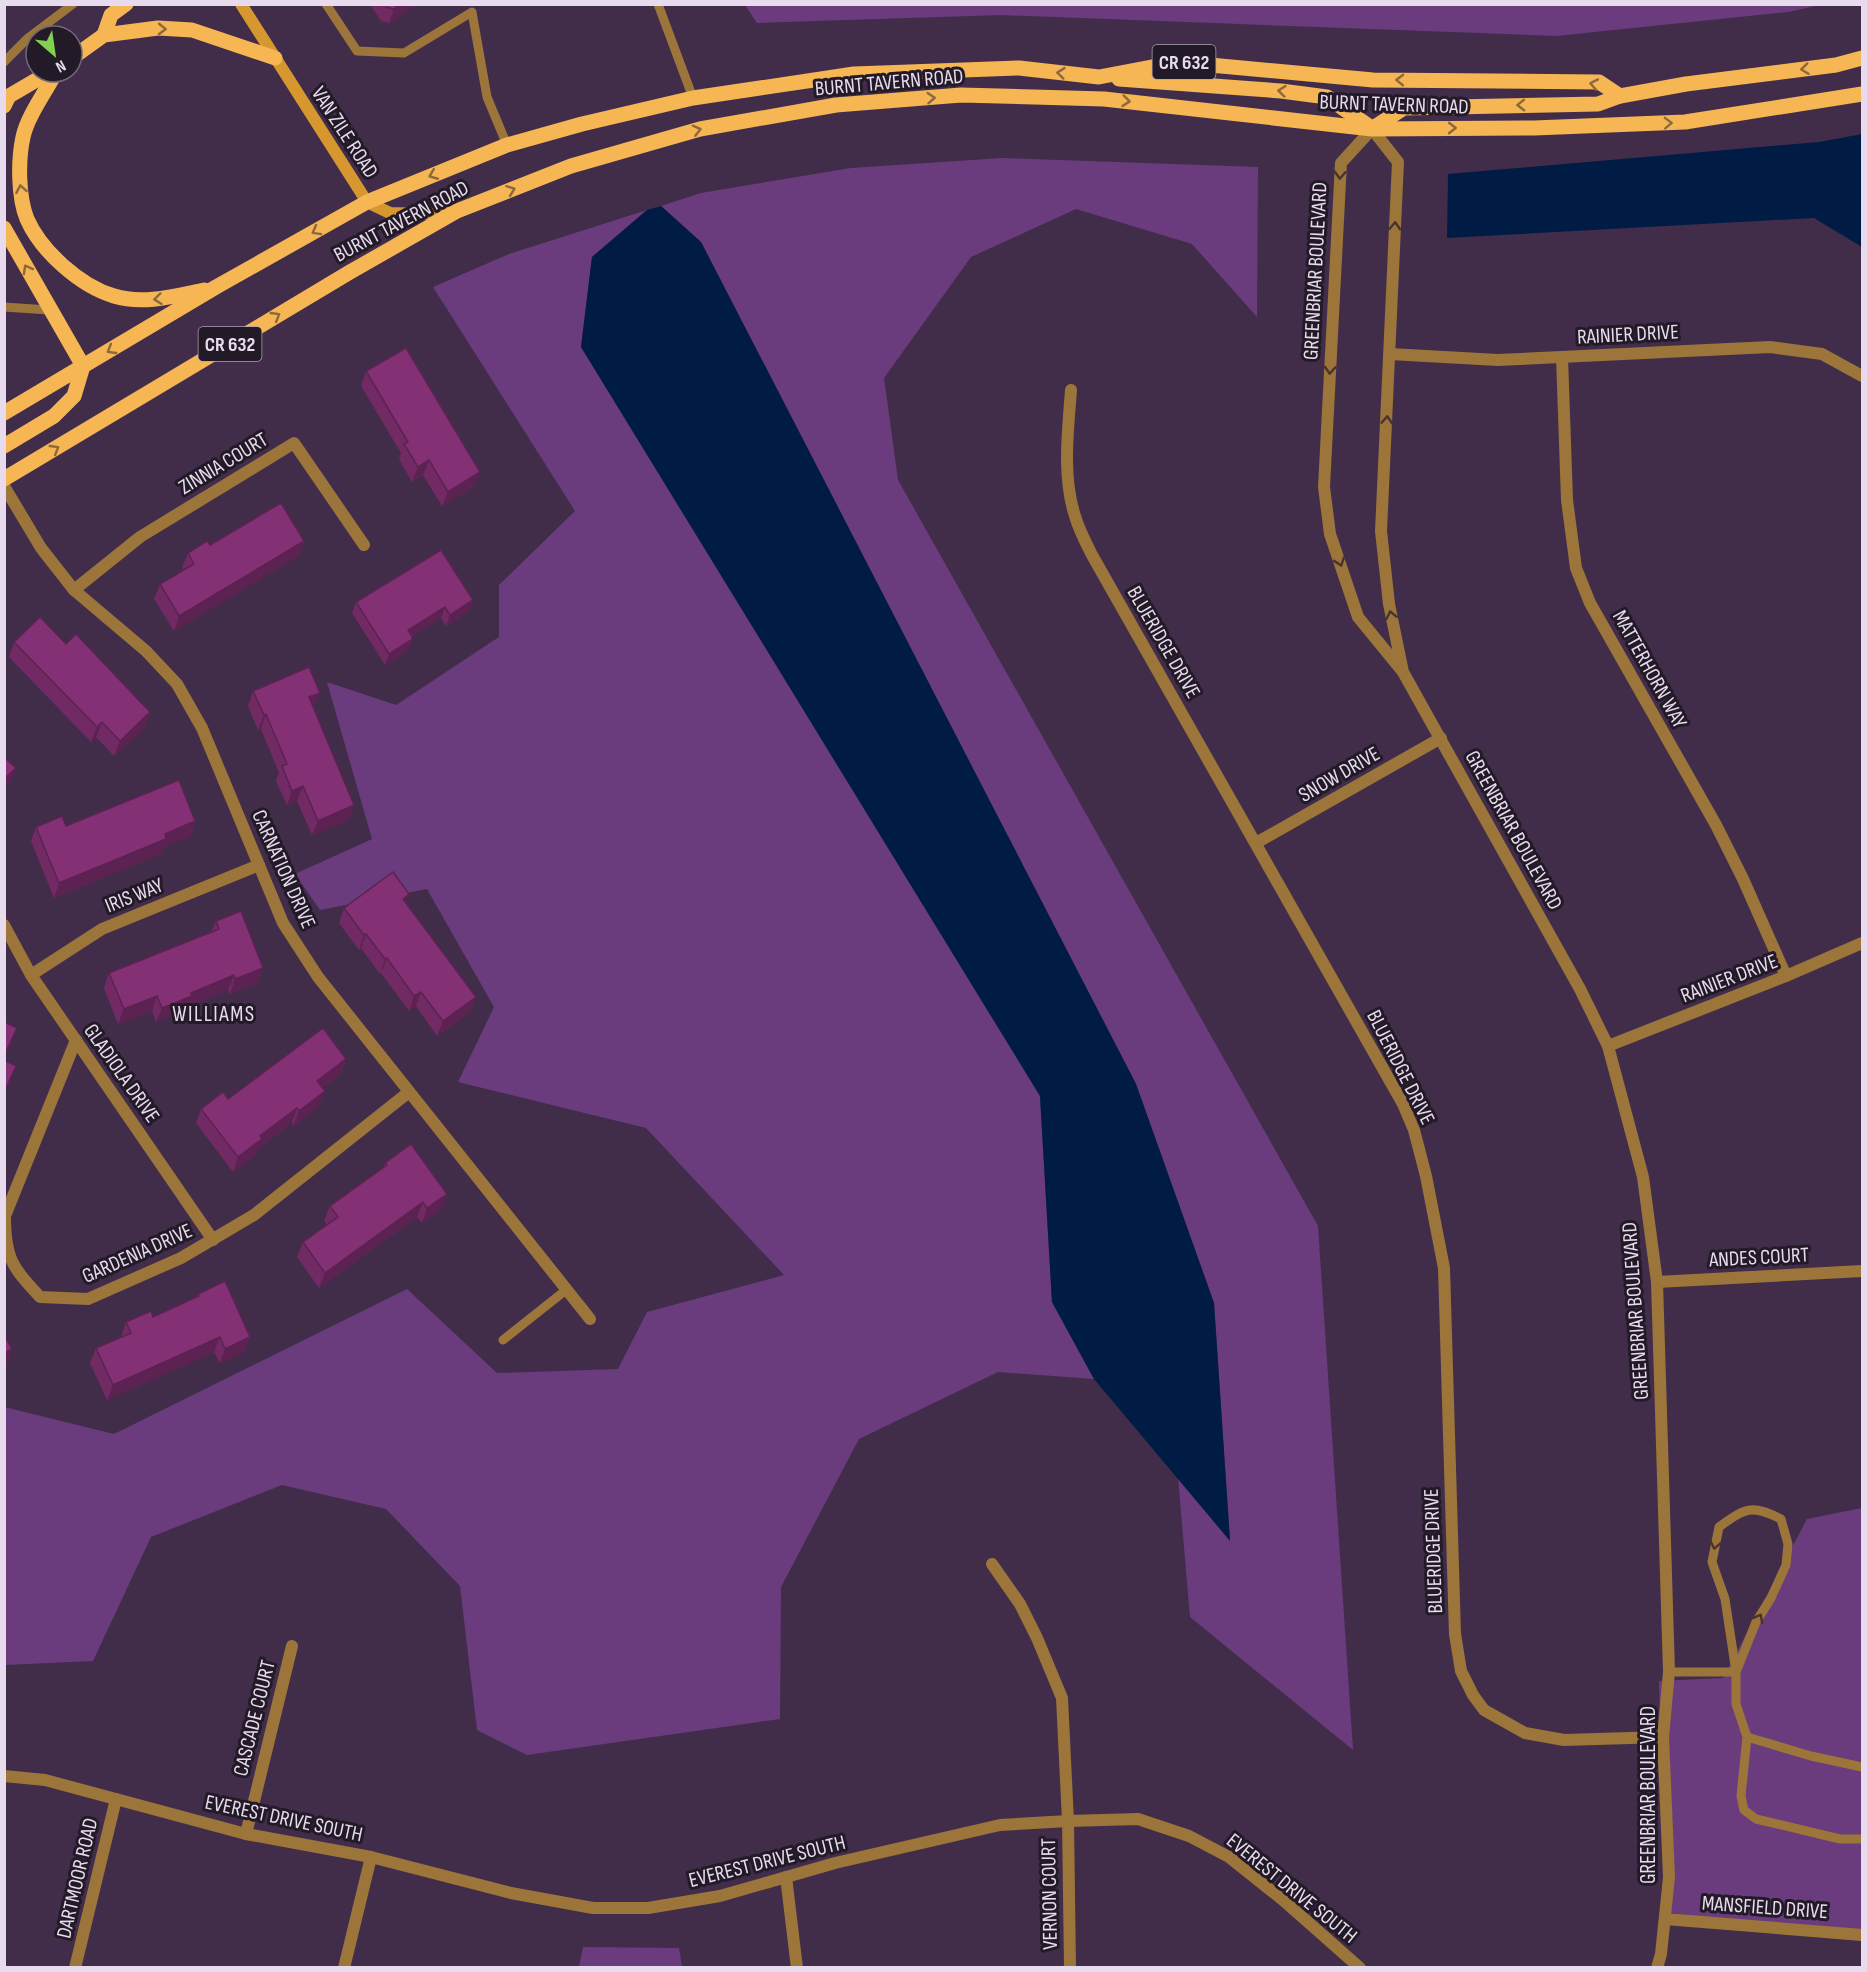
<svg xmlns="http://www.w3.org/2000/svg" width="1867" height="1972" font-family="'Sofia Sans Condensed',sans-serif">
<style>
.green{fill:#6a3c7d}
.water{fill:#001c44}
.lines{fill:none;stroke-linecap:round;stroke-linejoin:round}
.lane{stroke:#9c753b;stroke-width:9}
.street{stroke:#9c753b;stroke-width:12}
.secondary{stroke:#d6972f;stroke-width:12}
.primary{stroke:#f6b653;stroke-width:15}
.wall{fill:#712a64}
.shaded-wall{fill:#5c2251}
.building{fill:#833174;stroke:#5c2251;stroke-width:1.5}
.oneway{stroke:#8c683d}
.oneway2{stroke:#47352d}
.labels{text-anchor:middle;stroke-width:6;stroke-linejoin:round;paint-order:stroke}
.shield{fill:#231a27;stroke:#aca1b2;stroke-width:1.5}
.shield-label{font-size:20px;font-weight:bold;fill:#e7dbed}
.street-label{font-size:21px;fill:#e7dbed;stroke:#231a27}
.neighbourhood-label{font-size:22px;letter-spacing:1.5px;fill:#e7dbed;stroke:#231a27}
</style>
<rect width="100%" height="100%" fill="#412d4a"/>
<g class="green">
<path d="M 745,5 L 1820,5 L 1788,12 L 1556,36 L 1001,15 L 757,23 Z"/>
<path d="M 1003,158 L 1258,167 L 1257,317 L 1192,244 L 1076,209 L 971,257 L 884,378 L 898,480 L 1318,1226 L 1353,1750 L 1190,1617 L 1178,1477 L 1230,1539 L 1214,1303 L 1136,1084 L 701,242 L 661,206 L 701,193 L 851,168 Z"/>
<path d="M 647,210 L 592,257 L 581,347 L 1040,1096 L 1052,1302 L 1094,1379 L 998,1372 L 859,1439 L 781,1587 L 780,1719 L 527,1755 L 477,1730 L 460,1586 L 386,1509 L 282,1485 L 151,1537 L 93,1661 L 5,1665 L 4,1407 L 114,1434 L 407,1289 L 497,1373 L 618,1369 L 647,1312 L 784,1275 L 646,1128 L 458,1082 L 494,1007 L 427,889 L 320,910 L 295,874 L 372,839 L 327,682 L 396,705 L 499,637 L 499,585 L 575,511 L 433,287 L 509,254 Z"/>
<path d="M 1862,1508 L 1862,1939 L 1665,1912 L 1659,1681 L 1723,1678 L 1807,1519 Z"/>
<path d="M 583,1947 L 679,1948 L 682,1967 L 579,1967 Z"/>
</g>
<g class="water">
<path d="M 1862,134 L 1862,247 L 1814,218 L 1447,238 L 1448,174 L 1819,142 Z"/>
<path d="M 661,206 L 701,242 L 1136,1084 L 1214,1303 L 1230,1541 L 1094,1379 L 1052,1302 L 1040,1096 L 581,347 L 592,257 L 647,210 Z"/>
</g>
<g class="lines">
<g class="lane">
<path d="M 326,4 L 357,51 L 404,53 L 472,12 L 487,97 L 507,145"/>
<path d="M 658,4 L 693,98"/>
<path d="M 4,62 L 28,38 L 73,4"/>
<path d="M 4,307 L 49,310"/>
<path d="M 503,1340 L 566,1290"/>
<path d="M 1669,1672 L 1736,1672"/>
<path d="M 1736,1672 L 1756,1622 L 1771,1598 L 1786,1565 L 1788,1544 L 1781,1519 C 1752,1504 1745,1508 1719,1527 L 1712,1562 L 1725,1599 L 1736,1672 L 1736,1704 L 1747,1737 L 1811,1756 L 1862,1767"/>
<path d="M 1747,1737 L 1741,1796 L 1744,1810 L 1756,1819 L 1840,1839 L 1862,1839"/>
</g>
<g class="street">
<path d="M 1390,354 L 1498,360 L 1770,347 L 1822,354 L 1862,376"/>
<path d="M 1562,357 L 1567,500 L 1576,568 L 1590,603 L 1716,825 L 1743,879 L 1786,976"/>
<path d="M 1071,390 C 1068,431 1062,476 1075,516 C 1079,530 1086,543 1092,555 L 1403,1104 L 1414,1130 L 1426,1176 L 1444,1268 L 1455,1634 L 1461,1671 L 1473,1695 L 1484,1710 L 1525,1733 L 1564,1740 L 1663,1737"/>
<path d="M 4,486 L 41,548 L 74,590 L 146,651 L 177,684 L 202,728 L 283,923 L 318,977 L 590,1319"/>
<path d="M 74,590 L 140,537 L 294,443 L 364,545"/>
<path d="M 1403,672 L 1389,604 L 1381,531 L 1398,162 L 1372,129 L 1341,163 L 1324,487 L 1330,534 L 1358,617 L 1403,672 L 1580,989 L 1608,1046 L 1643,1177 L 1657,1282 L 1669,1672 L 1663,1737 L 1669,1877 L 1661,1954 L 1657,1968"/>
<path d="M 1256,843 L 1441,738"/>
<path d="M 4,925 L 31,975 L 213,1240"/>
<path d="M 31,975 L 102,929 L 259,865"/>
<path d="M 76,1040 L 5,1216 C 5,1258 12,1267 40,1297 L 88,1299 L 181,1258 L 254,1215 L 409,1092"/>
<path d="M 1608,1046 L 1786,976 L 1862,943"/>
<path d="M 1657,1282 L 1862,1271"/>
<path d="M 992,1564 L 1020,1604 L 1037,1638 L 1062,1698 L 1068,1821 L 1070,1968"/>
<path d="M 4,1776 L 45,1780 L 246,1834 L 371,1857 L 511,1893 L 593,1908 L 648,1908 L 720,1896 L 835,1863 L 1000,1825 L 1068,1821 L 1138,1819 L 1189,1836 L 1229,1857 L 1283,1900 L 1360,1968"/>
<path d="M 246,1834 L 292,1646"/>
<path d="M 786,1877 L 797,1968"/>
<path d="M 1665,1919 L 1862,1935"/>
<path d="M 75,1968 L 116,1799"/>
<path d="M 344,1968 L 371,1857"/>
</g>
<path class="secondary" d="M 241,4 L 367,202 L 390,213 L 426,214 L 453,212"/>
<g class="primary">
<path d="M 104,35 L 111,15 L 126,4"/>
<path d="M 72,58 L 104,35 L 158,28 L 192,30 L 275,58"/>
<path d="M 56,72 C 46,91 27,117 23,137 C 18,160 18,197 27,219 C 41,251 80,286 114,296 C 143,305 175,296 204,290"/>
<path d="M 1119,79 L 1281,91 L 1327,97 L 1370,127"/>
<path d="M 4,106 L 9,96 L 50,72"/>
<path d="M 1373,128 L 1404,108 L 1598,104 L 1620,96"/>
<path d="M 4,228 L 83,366 L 74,396 L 54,416 L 4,446"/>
<path d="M 4,413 L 216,287 L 367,202 L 507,145 L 582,124 L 693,98 L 854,74 L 1019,68 L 1099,77 L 1178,62 L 1373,80 L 1599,82 L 1620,96 L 1686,84 L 1836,65 L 1862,58"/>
<path d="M 4,479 L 350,272 L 457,211 L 571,166 L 700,129 L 836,105 L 961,95 L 1104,99 L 1372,129 L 1534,128 L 1685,122 L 1862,94"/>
</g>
</g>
<g class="wall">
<path d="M 370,4 L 418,4 L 389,23 L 381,21 Z"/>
<path d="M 366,371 L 474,487 L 442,506 L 423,475 L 412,482 L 399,459 L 401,453 L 361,386 Z"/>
<path d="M 304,541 L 299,556 L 174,631 L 154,599 L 160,584 L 184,570 L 182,568 L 188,553 L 210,545 Z"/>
<path d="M 473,600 L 469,611 L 446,626 L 441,618 L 411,636 L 413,639 L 409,650 L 385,665 L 352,613 L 356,602 Z"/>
<path d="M 14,642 L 145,727 L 114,756 L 96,737 L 91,742 L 9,657 Z"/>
<path d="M 253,691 L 320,693 L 313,708 L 349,820 L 312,835 L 297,801 L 287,805 L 276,781 L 279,773 L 261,729 L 258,730 L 248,706 Z"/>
<path d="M 195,821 L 190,836 L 164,847 L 161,854 L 54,898 L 31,841 L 36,827 Z"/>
<path d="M 406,903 L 476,997 L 470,1012 L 437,1036 L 416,1006 L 409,1011 L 381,973 L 380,974 L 361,948 L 359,950 L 339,923 L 344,908 Z"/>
<path d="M 216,921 L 263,968 L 258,983 L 230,994 L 228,990 L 188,1006 L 187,1010 L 156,1022 L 152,1011 L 118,1024 L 104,988 L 109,973 L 211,932 Z"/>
<path d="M 346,1059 L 341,1074 L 322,1088 L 319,1106 L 293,1126 L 292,1123 L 259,1148 L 257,1154 L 233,1172 L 196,1123 L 201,1109 Z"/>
<path d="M 385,1163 L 447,1194 L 442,1208 L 422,1223 L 417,1217 L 319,1288 L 297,1257 L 303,1242 L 327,1225 L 324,1221 L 330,1206 L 383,1168 Z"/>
<path d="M 198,1294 L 245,1352 L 220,1363 L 214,1352 L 107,1400 L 90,1363 L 96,1348 L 121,1337 L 126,1322 L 153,1317 L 196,1297 Z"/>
</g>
<g class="shaded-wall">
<path d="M 400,4 L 418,4 L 389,23 L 394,9 Z"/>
<path d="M 429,460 L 423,475 L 412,482 L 418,467 Z"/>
<path d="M 480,472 L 474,487 L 442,506 L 448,492 Z"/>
<path d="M 304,541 L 299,556 L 174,631 L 179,616 Z"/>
<path d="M 473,600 L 469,611 L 446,626 L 450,615 Z"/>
<path d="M 445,607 L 441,618 L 403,642 L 408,630 Z"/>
<path d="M 413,639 L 409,650 L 385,665 L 389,654 Z"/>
<path d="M 320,693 L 314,707 L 303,712 L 309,697 Z"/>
<path d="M 150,712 L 145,727 L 114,756 L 120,741 Z"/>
<path d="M 266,714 L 261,729 L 258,730 L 264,715 Z"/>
<path d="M 102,722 L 96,737 L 91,742 L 97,727 Z"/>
<path d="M 16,768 L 10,782 L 4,788 L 4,779 Z"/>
<path d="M 303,786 L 297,801 L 287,805 L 292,791 Z"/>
<path d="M 354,805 L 349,820 L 312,835 L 318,821 Z"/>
<path d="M 195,821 L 190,836 L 164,847 L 161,854 L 54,898 L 59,883 L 165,834 Z"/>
<path d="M 409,894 L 404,909 L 403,899 Z"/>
<path d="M 366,934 L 361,948 L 359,950 L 364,935 Z"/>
<path d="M 387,958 L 381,973 L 380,974 L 385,959 Z"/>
<path d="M 263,968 L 258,983 L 230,994 L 235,979 Z"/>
<path d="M 234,975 L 228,990 L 188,1006 L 187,1010 L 156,1022 L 162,1008 L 191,993 Z"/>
<path d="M 421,992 L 416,1006 L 409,1011 L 414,996 Z"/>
<path d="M 157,996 L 152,1011 L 118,1024 L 124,1009 Z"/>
<path d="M 476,997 L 470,1012 L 437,1036 L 443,1021 Z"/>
<path d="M 17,1028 L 13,1039 L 4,1059 L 4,1056 Z"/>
<path d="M 346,1059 L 341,1074 L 312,1096 L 317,1081 Z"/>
<path d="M 16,1066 L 12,1077 L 4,1093 L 5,1090 Z"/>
<path d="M 325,1091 L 319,1106 L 293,1126 L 299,1111 Z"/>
<path d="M 297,1108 L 292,1123 L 259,1148 L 257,1154 L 233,1172 L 238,1157 L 260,1136 Z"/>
<path d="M 447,1194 L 442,1208 L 422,1223 L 427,1208 Z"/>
<path d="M 423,1202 L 417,1217 L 319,1288 L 325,1273 Z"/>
<path d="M 220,1337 L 214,1352 L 107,1400 L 113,1385 Z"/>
<path d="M 250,1337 L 245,1352 L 220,1363 L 225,1349 Z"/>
<path d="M 12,1349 L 7,1364 L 4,1365 L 4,1353 Z"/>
</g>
<g class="building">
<path d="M 385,4 L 400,4 L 394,9 L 386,7 Z"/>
<path d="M 406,348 L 480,472 L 448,492 L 429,460 L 418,467 L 404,444 L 408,442 L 366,371 Z"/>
<path d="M 281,503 L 304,541 L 179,616 L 160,584 L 194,564 L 188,553 L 207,541 L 210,545 Z"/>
<path d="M 441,550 L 473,600 L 450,615 L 445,607 L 408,630 L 413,639 L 389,654 L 356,602 Z"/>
<path d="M 40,617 L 66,644 L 76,634 L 150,712 L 120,741 L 102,722 L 97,727 L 14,642 Z"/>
<path d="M 309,667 L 320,693 L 309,697 L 354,805 L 318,821 L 303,786 L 292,791 L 282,766 L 287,764 L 266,714 L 264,715 L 253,691 Z"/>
<path d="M 4,757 L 16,768 L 4,779 Z"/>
<path d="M 179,780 L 195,821 L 165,834 L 166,839 L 59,883 L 36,827 L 62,816 L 66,826 Z"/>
<path d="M 393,872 L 409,894 L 403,899 L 476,997 L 443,1021 L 421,992 L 414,996 L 387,958 L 385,959 L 366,934 L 364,935 L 344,908 Z"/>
<path d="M 241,911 L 263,968 L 235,979 L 234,975 L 191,993 L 192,996 L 162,1008 L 157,996 L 124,1009 L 109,973 L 219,929 L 216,921 Z"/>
<path d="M 4,1022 L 17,1028 L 4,1056 Z"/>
<path d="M 323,1028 L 346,1059 L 317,1081 L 325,1091 L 299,1111 L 297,1108 L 260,1136 L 262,1139 L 238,1157 L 201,1109 L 223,1092 L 228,1099 Z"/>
<path d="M 4,1060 L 16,1066 L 5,1090 L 4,1090 Z"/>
<path d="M 411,1144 L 447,1194 L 427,1208 L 423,1202 L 325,1273 L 303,1242 L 338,1217 L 330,1206 L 387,1165 L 385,1163 Z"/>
<path d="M 225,1281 L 250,1337 L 225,1349 L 220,1337 L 113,1385 L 96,1348 L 131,1333 L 126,1322 L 151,1311 L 153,1317 L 199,1296 L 198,1294 Z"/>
<path d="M 4,1335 L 12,1349 L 4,1353 Z"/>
</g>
<defs><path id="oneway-chevron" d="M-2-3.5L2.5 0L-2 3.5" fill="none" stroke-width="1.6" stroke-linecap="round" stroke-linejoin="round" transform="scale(1.5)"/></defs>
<g class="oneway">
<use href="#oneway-chevron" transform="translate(162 29) rotate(1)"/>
<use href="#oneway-chevron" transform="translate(1805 69) rotate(173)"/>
<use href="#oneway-chevron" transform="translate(1061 73) rotate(-174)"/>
<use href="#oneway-chevron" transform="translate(1400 80) rotate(-179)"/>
<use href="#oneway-chevron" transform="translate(1594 84) rotate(-169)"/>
<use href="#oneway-chevron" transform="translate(1282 91) rotate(-174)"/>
<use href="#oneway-chevron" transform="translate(931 98) rotate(-4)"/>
<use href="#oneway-chevron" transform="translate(1126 101) rotate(6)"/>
<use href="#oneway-chevron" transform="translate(1521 105) rotate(179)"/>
<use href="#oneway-chevron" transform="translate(1668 123) rotate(-2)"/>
<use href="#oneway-chevron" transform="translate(1452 128)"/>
<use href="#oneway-chevron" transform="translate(697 130) rotate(-14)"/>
<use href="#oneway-chevron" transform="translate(433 175) rotate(158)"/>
<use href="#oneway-chevron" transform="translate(21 189) rotate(-100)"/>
<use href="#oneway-chevron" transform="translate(511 190) rotate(-21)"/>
<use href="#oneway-chevron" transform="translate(316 231) rotate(151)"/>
<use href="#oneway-chevron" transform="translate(27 269) rotate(-119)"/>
<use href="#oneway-chevron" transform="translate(158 299) rotate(174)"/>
<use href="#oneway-chevron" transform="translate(276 316) rotate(-31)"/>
<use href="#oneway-chevron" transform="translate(111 350) rotate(149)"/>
<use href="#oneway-chevron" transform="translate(55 449) rotate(-31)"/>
</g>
<g class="oneway2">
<use href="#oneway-chevron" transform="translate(1340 175) rotate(93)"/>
<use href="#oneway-chevron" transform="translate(1395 226) rotate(-88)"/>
<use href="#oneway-chevron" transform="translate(1330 370) rotate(93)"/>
<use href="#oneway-chevron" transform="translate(1387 420) rotate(-87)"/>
<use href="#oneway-chevron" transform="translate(1340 562) rotate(71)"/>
<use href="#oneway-chevron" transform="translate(1391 615) rotate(-102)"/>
<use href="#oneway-chevron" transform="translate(1715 1545) rotate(101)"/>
<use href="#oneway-chevron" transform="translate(1759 1618) rotate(-61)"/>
</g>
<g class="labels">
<g class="shield">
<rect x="1152.5" y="45" width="63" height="34" rx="4.5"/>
<rect x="198.5" y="327" width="63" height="34" rx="4.5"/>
</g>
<g class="shield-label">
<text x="1184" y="69">CR 632</text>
<text x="230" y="351">CR 632</text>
</g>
<g class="street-label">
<text transform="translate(889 82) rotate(-5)" y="7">BURNT TAVERN ROAD</text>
<text transform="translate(1394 104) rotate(2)" y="7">BURNT TAVERN ROAD</text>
<text transform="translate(345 132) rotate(57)" y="7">VAN ZILE ROAD</text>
<text transform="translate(401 221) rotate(-28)" y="7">BURNT TAVERN ROAD</text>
<text transform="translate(1315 271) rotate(-87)" y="7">GREENBRIAR BOULEVARD</text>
<text transform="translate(1628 334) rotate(-3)" y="7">RAINIER DRIVE</text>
<text transform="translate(223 463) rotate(-31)" y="7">ZINNIA COURT</text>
<text transform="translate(1164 642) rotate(60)" y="7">BLUERIDGE DRIVE</text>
<text transform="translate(1650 669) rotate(61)" y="7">MATTERHORN WAY</text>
<text transform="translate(1339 774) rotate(-30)" y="7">SNOW DRIVE</text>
<text transform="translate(1514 830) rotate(61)" y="7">GREENBRIAR BOULEVARD</text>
<text transform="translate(284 869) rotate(66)" y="7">CARNATION DRIVE</text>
<text transform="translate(134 895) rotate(-22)" y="7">IRIS WAY</text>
<text transform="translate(1729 978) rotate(-21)" y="7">RAINIER DRIVE</text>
<text transform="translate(1401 1067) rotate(63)" y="7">BLUERIDGE DRIVE</text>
<text transform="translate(122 1073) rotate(55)" y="7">GLADIOLA DRIVE</text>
<text transform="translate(137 1253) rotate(-24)" y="7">GARDENIA DRIVE</text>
<text transform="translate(1759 1257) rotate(-3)" y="7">ANDES COURT</text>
<text transform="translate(1635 1311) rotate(-94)" y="7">GREENBRIAR BOULEVARD</text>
<text transform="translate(1433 1551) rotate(-92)" y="7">BLUERIDGE DRIVE</text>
<text transform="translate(254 1718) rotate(-76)" y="7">CASCADE COURT</text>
<text transform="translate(1648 1795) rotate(-90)" y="7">GREENBRIAR BOULEVARD</text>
<text transform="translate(284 1818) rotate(12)" y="7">EVEREST DRIVE SOUTH</text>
<text transform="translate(767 1861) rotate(-14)" y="7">EVEREST DRIVE SOUTH</text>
<text transform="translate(77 1878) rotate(-77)" y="7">DARTMOOR ROAD</text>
<text transform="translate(1292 1888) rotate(39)" y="7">EVEREST DRIVE SOUTH</text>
<text transform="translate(1049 1894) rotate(-91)" y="7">VERNON COURT</text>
<text transform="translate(1765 1907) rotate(4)" y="7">MANSFIELD DRIVE</text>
</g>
<g class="neighbourhood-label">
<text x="214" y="1021">WILLIAMS</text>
</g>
</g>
<rect width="1867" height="1972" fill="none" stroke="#e7dbed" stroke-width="12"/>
<g transform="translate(54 54) rotate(151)"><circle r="28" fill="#231a27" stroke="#716776" stroke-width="1.5"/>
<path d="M0-4.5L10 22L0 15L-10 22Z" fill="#81d050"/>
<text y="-9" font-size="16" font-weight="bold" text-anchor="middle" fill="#e7dbed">N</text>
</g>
</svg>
